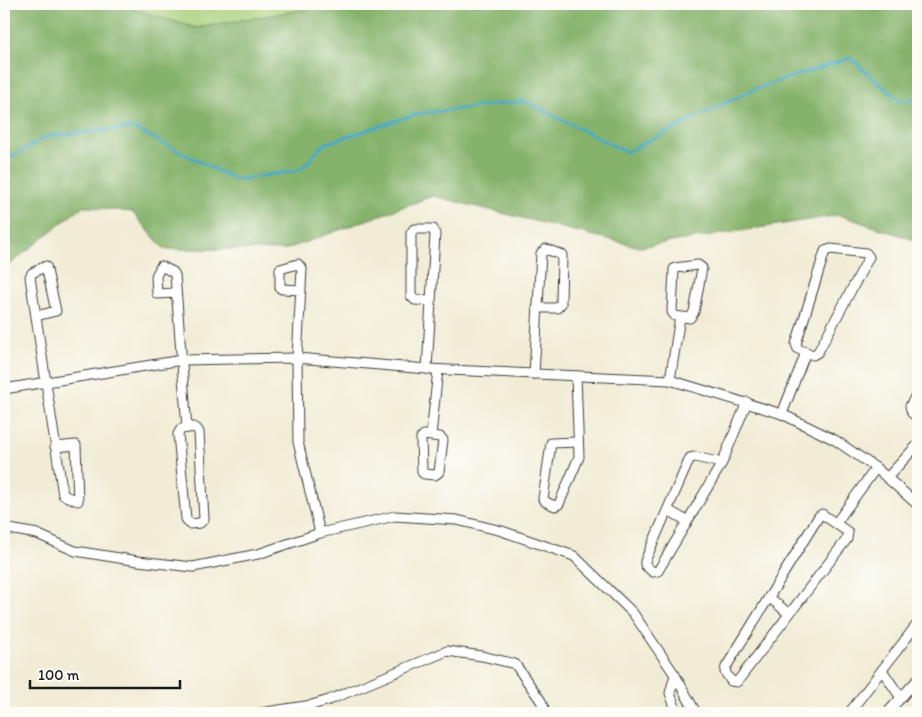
<svg xmlns="http://www.w3.org/2000/svg" width="922" height="717" font-family="Itim,sans-serif">
<style>
.green{fill:#a8d17c;stroke:#62764c}
.forest{fill:#86b36c;stroke:#516844}
.lines{fill:none;stroke-linecap:round;stroke-linejoin:round}
.stream{stroke:#45aac5;stroke-width:3}
.minor-casing{stroke:#3c3b38;stroke-width:11}
.minor{stroke:#fff;stroke-width:9}
</style>
<rect width="100%" height="100%" fill="#fdfcf7"/>
<filter id="ink" filterUnits="userSpaceOnUse"><feTurbulence type="fractalNoise" baseFrequency=".02" numOctaves="2"/><feDisplacementMap in="SourceGraphic" scale="10" xChannelSelector="R" yChannelSelector="G"/><feConvolveMatrix kernelMatrix="1 2 1 2 8 2 1 2 1" color-interpolation-filters="sRGB"/></filter>
<filter id="wash" filterUnits="userSpaceOnUse"><feTurbulence type="fractalNoise" baseFrequency=".0096" numOctaves="4" result="noise"/><feDisplacementMap in="SourceGraphic" scale="20" xChannelSelector="R" yChannelSelector="G"/><feGaussianBlur stdDeviation="1.12" result="paint"/><feColorMatrix in="noise" values="0 0 0 0 0 0 0 0 0 0 0 0 0 0 0 0 0 1.4 0 .05"/><feComposite in="paint" operator="in"/></filter>
<g filter="url(#wash)">
<rect width="100%" height="100%" fill="#f1ecd5"/>
<path class="green" d="M 116,4 L 316,4 L 307,9 L 196,28 Z"/>
<path class="forest" d="M 4,4 L 116,4 L 196,28 L 307,9 L 316,4 L 918,4 L 918,238 L 914,240 L 839,215 L 640,247 L 433,196 L 284,250 L 164,249 L 132,212 L 83,206 L 4,269 Z"/>
<g class="lines">
<path class="stream" d="M 4,161 L 48,136 L 133,128 L 236,180 L 300,170 L 324,144 L 416,114 L 524,101 L 626,152 L 754,89 L 850,58 L 900,101 L 918,99"/>
</g>
</g>
<g filter="url(#ink)">
<g class="lines">
<defs>
<g id="minor">
<path d="M 831,249 L 866,253 L 869,257 L 818,352 L 813,355 L 798,349 L 796,344 L 825,251 Z"/>
<path d="M 698,265 L 702,268 L 694,312 L 690,318 L 675,316 L 672,312 L 674,269 L 675,268 Z"/>
<path d="M 301,290 L 282,289 L 280,288 L 280,269 L 298,264 L 302,269 L 297,358 L 298,442 L 320,533"/>
<path d="M 176,293 L 157,294 L 156,276 L 161,266 L 173,272 L 175,275 L 187,428"/>
<path d="M 36,316 L 56,311 L 46,266 L 32,273 L 30,277 L 63,495 L 78,501 L 76,445 L 55,447"/>
<path d="M 427,369 L 435,234 L 433,229 L 414,229 L 411,233 L 411,296 L 415,300 L 431,301"/>
<path d="M 534,374 L 541,253 L 546,249 L 562,255 L 561,304 L 557,308 L 537,308"/>
<path d="M 576,376 L 579,457 L 559,504 L 555,506 L 546,502 L 543,499 L 551,443 L 578,442"/>
<path d="M 670,380 L 680,317"/>
<path d="M 4,389 L 182,360 L 297,358 L 427,369 L 670,380 L 782,414 L 835,440 L 876,468 L 918,505"/>
<path d="M 918,392 L 910,406 L 912,413 L 918,418"/>
<path d="M 782,414 L 806,352"/>
<path d="M 194,427 L 197,429 L 199,432 L 204,519 L 200,523 L 190,524 L 186,519 L 178,434 L 181,429 Z"/>
<path d="M 424,435 L 440,437 L 443,440 L 439,472 L 435,475 L 424,474 L 422,472 L 421,438 Z"/>
<path d="M 431,435 L 438,370"/>
<path d="M 722,463 L 695,457 L 690,458 L 645,561 L 645,565 L 653,572 L 658,571 L 722,463 L 747,402"/>
<path d="M 887,478 L 918,444"/>
<path d="M 668,510 L 687,521"/>
<path d="M 822,514 L 848,532 L 847,539 L 737,682 L 731,681 L 725,672 L 726,667 L 819,516 Z"/>
<path d="M 836,523 L 876,468"/>
<path d="M 4,528 L 37,534 L 75,551 L 138,561 L 193,567 L 258,554 L 320,533 L 395,516 L 457,520 L 502,531 L 574,556 L 633,613 L 675,675 L 696,713"/>
<path d="M 769,597 L 789,614"/>
<path d="M 882,670 L 901,698"/>
<path d="M 675,675 L 670,693 L 677,713"/>
<path d="M 260,713 L 312,705 L 329,700 L 447,651 L 482,656 L 515,664 L 541,701 L 546,713"/>
<path d="M 849,713 L 918,623"/>
<path d="M 887,713 L 918,679"/>
</g>
</defs>
<use href="#minor" class="minor-casing"/>
<use href="#minor" class="minor"/>
</g>
</g>
<rect width="922" height="717" fill="none" stroke="#fdfcf7" stroke-width="20"/>
<path d="M30 680v8h150v-8" fill="none" stroke="#1c1c1c" stroke-width="2.5"/>
<text x="38" y="680" font-size="15" fill="#1c1c1c" stroke="#fdfcf7" stroke-width="4" paint-order="stroke">100 m</text>
</svg>
